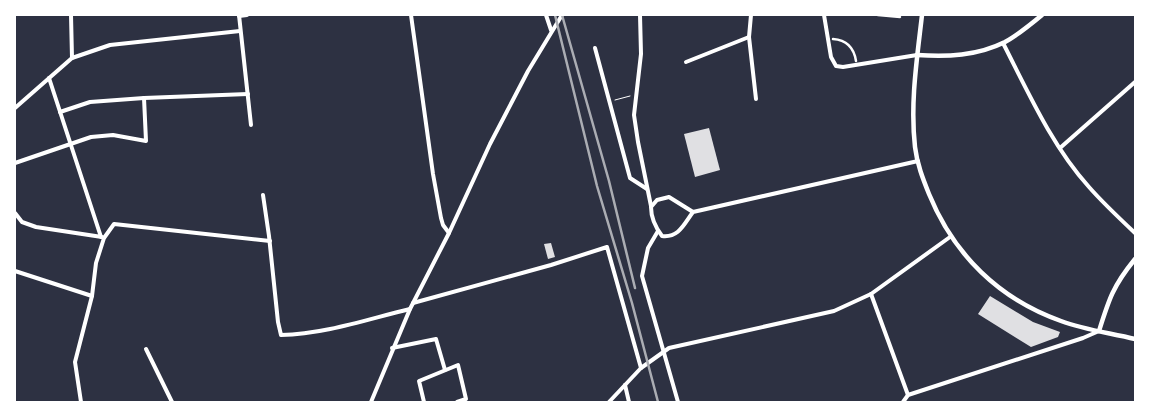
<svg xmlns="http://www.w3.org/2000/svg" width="1150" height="417" font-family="Quicksand,sans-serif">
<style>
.building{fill:#e0e0e3}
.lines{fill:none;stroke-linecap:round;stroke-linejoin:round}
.path{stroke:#fff;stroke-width:1}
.pedestrian{stroke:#fff;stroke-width:2.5}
.minor{stroke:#fff;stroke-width:4}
.tertiary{stroke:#fff;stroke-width:4.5}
.rail{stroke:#abadb3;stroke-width:2.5}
</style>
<rect width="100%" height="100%" fill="#2d3142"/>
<g class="building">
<path d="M 709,128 L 720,170 L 695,177 L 684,134 Z"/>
<path d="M 551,243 L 555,257 L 548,259 L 544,244 Z"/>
<path d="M 990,296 L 1033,322 L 1060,332 L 1058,337 L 1031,347 L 978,314 Z"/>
</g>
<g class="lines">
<path class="path" d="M 615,100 L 630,96"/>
<g class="pedestrian">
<path d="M 878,15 L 900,17"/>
<path d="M 833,39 C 847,40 854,48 856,61"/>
</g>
<g class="minor">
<path d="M 71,15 L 72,58"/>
<path d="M 239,15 L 251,125"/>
<path d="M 411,15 L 433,174 L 441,218 L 443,225 L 449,233"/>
<path d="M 546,15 L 551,30"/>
<path d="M 640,15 L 641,54 L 634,115 L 638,142 L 651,206"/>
<path d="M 751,15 L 749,37 L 756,99"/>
<path d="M 824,15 L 831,57 L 836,66 L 843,67 L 917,55"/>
<path d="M 239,16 L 247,15"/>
<path d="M 1003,43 C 1028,92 1052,146 1089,187 C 1103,203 1119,218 1135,233"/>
<path d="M 595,48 L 630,178 L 647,189"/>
<path d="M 686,62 L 749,37"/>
<path d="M 49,78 L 101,237"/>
<path d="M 15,108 L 72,58 L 110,45 L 240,31"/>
<path d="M 60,112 L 90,102 L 144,98 L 248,94"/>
<path d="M 1060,148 L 1135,82"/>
<path d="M 15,163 L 91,137 L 113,135 L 146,141 L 144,98"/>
<path d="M 263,195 L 269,236 L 278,322 L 281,335 C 325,334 368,319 410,309"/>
<path d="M 693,212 L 669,197 L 657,200 L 651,207 C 651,217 656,228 662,236 C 679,238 684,224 693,212 L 918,161"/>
<path d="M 15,213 L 22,222 L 36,227 L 102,237"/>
<path d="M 658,231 L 648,248 L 642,276 L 678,402"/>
<path d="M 15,271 L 92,296"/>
<path d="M 871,294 L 908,395"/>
<path d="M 413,303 L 551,265 L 607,247 L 641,368"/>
<path d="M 392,348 L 436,339 L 445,370"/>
<path d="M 146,349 L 172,402"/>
<path d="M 625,385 L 629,402"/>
<path d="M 81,402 L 75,362 L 92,296 L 96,263 L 104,238 L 114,224 L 270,241"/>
<path d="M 371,402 L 410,309 L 449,233 L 490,144 L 528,71 L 562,15"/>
<path d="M 424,402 L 419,381 L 458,365 L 466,399 L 457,402"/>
<path d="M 609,402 L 641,368 L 669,348 L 834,311 L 871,294 L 950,237"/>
<path d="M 903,402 L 908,395 L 1083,338 L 1099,331"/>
</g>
<g class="tertiary">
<path d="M 922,15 C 917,59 910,103 915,147 C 917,164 923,179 929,194 C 954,255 999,299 1061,321 C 1085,330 1111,333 1135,339"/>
<path d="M 917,55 C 947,57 977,56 1005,42 C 1018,35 1030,25 1042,15"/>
<path d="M 1099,331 C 1109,299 1113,286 1135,259"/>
</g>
<g class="rail">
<path d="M 555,15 L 597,186 L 632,303 L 658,402"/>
<path d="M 562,15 L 609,181 L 635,288"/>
</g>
</g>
<rect width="1150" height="417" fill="none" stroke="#ffffff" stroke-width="32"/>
</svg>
